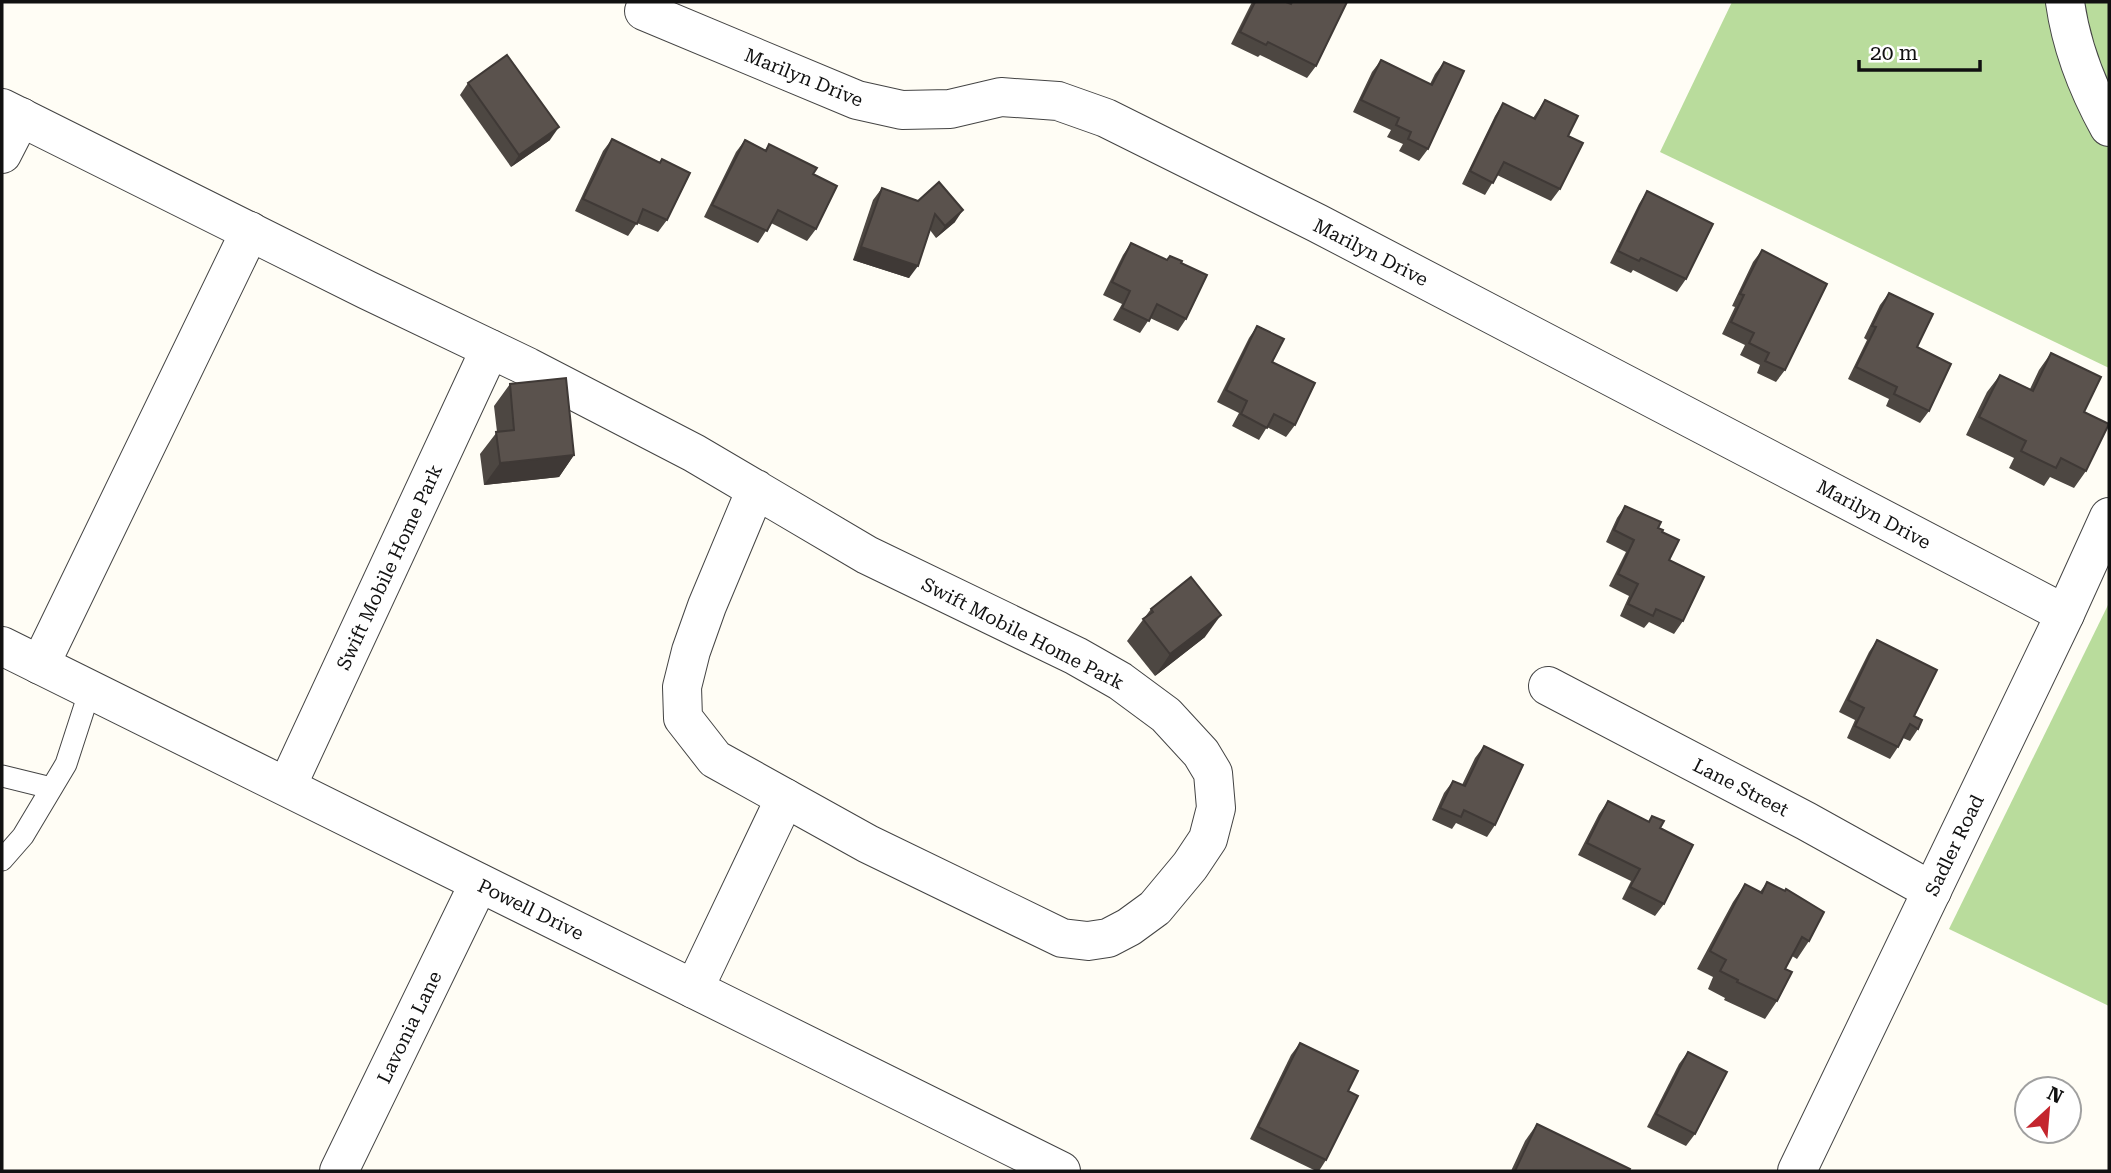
<svg xmlns="http://www.w3.org/2000/svg" width="2111" height="1173" font-family="'Roboto Serif',serif">
<style>
.forest{fill:#b9dc9c}
.lines{fill:none;stroke-linecap:round;stroke-linejoin:round}
.service-casing{stroke:#444;stroke-width:23}
.minor-casing{stroke:#444;stroke-width:40}
.service{stroke:#fff;stroke-width:21}
.minor{stroke:#fff;stroke-width:38}
.wall{fill:#4d4742}
.shaded-wall{fill:#3f3936}
.building{fill:#5a524d;stroke:#3f3936;stroke-width:2}
.labels{text-anchor:middle;stroke-width:7;stroke-linejoin:round;paint-order:stroke}
.street-label{font-size:19px;fill:#111;stroke:#fff}
</style>
<rect width="100%" height="100%" fill="#fffdf5"/>
<g class="forest">
<path d="M 1732,2 L 2109,2 L 2109,368 L 1660,152 Z"/>
<path d="M 2109,603 L 2109,1006 L 1949,929 Z"/>
</g>
<g class="lines">
<defs>
<g id="service">
<path d="M 2,776 L 51,788"/>
<path d="M 2,860 L 23,836 L 66,764 L 90,690"/>
</g>
<g id="minor">
<path d="M 2065,2 C 2071,45 2088,89 2109,127"/>
<path d="M 644,11 L 857,100 L 902,110 L 950,109 L 1001,97 L 1058,101 L 1106,118 L 1317,223 L 2065,614"/>
<path d="M 2,108 L 367,290 L 528,367 L 694,453 L 867,555 L 1076,656 L 1120,681 L 1166,715 L 1201,753 L 1213,773 L 1216,808 L 1208,839 L 1190,866 L 1155,908 L 1129,927 L 1108,938 L 1088,941 L 1062,938 L 868,844 L 715,759 L 683,718 L 682,687 L 691,651 L 707,606 L 756,489"/>
<path d="M 2,154 L 21,117"/>
<path d="M 2,646 L 1061,1171"/>
<path d="M 40,665 L 250,231"/>
<path d="M 1548,686 L 1806,821 L 1932,891"/>
<path d="M 287,786 L 490,349"/>
<path d="M 694,989 L 785,798"/>
<path d="M 339,1171 L 479,883"/>
<path d="M 1797,1171 L 2065,614 L 2109,517"/>
</g>
</defs>
<use href="#service" class="service-casing"/>
<use href="#minor" class="minor-casing"/>
<use href="#service" class="service"/>
<use href="#minor" class="minor"/>
</g>
<g class="wall">
<path d="M 1252,2 L 1286,2 L 1289,3 L 1290,2 L 1347,2 L 1316,66 L 1307,78 L 1260,55 L 1258,57 L 1231,44 Z"/>
<path d="M 1381,60 L 1430,84 L 1435,74 L 1444,62 L 1428,149 L 1419,161 L 1399,151 L 1403,144 L 1387,137 L 1391,130 L 1353,112 L 1372,72 Z"/>
<path d="M 468,83 L 550,140 L 511,167 L 460,95 Z"/>
<path d="M 1545,100 L 1568,136 L 1560,189 L 1551,201 L 1497,175 L 1485,195 L 1462,184 L 1495,116 L 1503,103 L 1533,118 Z"/>
<path d="M 612,139 L 659,162 L 662,159 L 667,220 L 658,232 L 637,223 L 628,236 L 575,211 L 603,151 Z"/>
<path d="M 745,140 L 765,150 L 769,144 L 813,174 L 816,229 L 807,241 L 771,223 L 758,243 L 704,217 L 736,152 Z"/>
<path d="M 882,188 L 955,222 L 936,238 L 930,230 L 909,278 L 853,260 L 873,200 Z"/>
<path d="M 1647,191 L 1686,279 L 1677,292 L 1633,270 L 1631,273 L 1610,263 L 1639,204 Z"/>
<path d="M 1131,243 L 1167,260 L 1170,256 L 1181,263 L 1186,319 L 1178,331 L 1150,318 L 1140,333 L 1113,320 L 1122,304 L 1103,295 L 1123,255 Z"/>
<path d="M 1762,250 L 1785,370 L 1776,382 L 1757,373 L 1760,365 L 1740,355 L 1745,345 L 1722,334 L 1735,307 L 1732,306 L 1753,262 Z"/>
<path d="M 1889,293 L 1917,347 L 1929,411 L 1920,423 L 1886,406 L 1889,399 L 1848,379 L 1867,340 L 1864,338 L 1880,305 Z"/>
<path d="M 1257,326 L 1295,425 L 1286,437 L 1267,427 L 1259,440 L 1232,426 L 1239,413 L 1217,402 L 1249,338 Z"/>
<path d="M 2051,353 L 2084,412 L 2086,471 L 2074,488 L 2050,477 L 2044,486 L 2009,468 L 2014,458 L 1966,435 L 1987,392 L 2000,375 L 2030,389 L 2039,370 Z"/>
<path d="M 510,384 L 574,455 L 559,477 L 484,485 L 480,454 L 497,432 L 494,406 Z"/>
<path d="M 1625,506 L 1658,528 L 1662,532 L 1683,621 L 1674,634 L 1649,622 L 1644,628 L 1620,616 L 1629,596 L 1609,586 L 1626,552 L 1606,542 L 1617,518 Z"/>
<path d="M 1151,609 L 1205,637 L 1155,676 L 1127,641 Z"/>
<path d="M 1877,640 L 1914,716 L 1918,729 L 1910,741 L 1903,738 L 1898,747 L 1890,759 L 1847,738 L 1855,720 L 1839,712 L 1869,652 Z"/>
<path d="M 1484,746 L 1495,825 L 1487,837 L 1456,823 L 1452,829 L 1432,820 L 1444,793 L 1453,781 L 1462,785 L 1475,758 Z"/>
<path d="M 1608,801 L 1660,828 L 1664,904 L 1655,916 L 1622,899 L 1631,881 L 1578,855 L 1599,814 Z"/>
<path d="M 1767,882 L 1809,941 L 1797,959 L 1792,956 L 1785,969 L 1777,1001 L 1765,1019 L 1724,1000 L 1725,998 L 1708,989 L 1713,977 L 1697,969 L 1733,902 L 1745,884 L 1760,892 Z"/>
<path d="M 1300,1043 L 1348,1091 L 1326,1160 L 1319,1171 L 1316,1171 L 1250,1139 L 1291,1055 Z"/>
<path d="M 1688,1052 L 1695,1134 L 1686,1146 L 1647,1127 L 1679,1064 Z"/>
<path d="M 1537,1124 L 1629,1171 L 1511,1171 L 1525,1141 Z"/>
</g>
<g class="shaded-wall">
<path d="M 559,127 L 550,140 L 511,167 L 519,155 Z"/>
<path d="M 963,210 L 955,222 L 936,238 L 945,226 Z"/>
<path d="M 861,247 L 918,266 L 909,278 L 853,260 Z"/>
<path d="M 574,455 L 559,477 L 484,485 L 500,463 Z"/>
<path d="M 1221,615 L 1205,637 L 1155,676 L 1170,654 Z"/>
</g>
<g class="building">
<path d="M 1255,2 L 1286,2 L 1291,4 L 1292,2 L 1347,2 L 1316,66 L 1268,42 L 1266,45 L 1240,32 Z"/>
<path d="M 507,55 L 559,127 L 519,155 L 468,83 Z"/>
<path d="M 1381,60 L 1432,85 L 1444,62 L 1464,71 L 1428,149 L 1408,139 L 1411,132 L 1396,125 L 1399,118 L 1361,100 Z"/>
<path d="M 1545,100 L 1578,116 L 1568,136 L 1583,143 L 1560,189 L 1504,162 L 1493,183 L 1470,171 L 1503,103 L 1535,119 Z"/>
<path d="M 612,139 L 660,163 L 662,159 L 690,173 L 667,220 L 643,209 L 637,224 L 583,199 Z"/>
<path d="M 745,140 L 766,151 L 769,144 L 817,168 L 813,174 L 837,186 L 816,229 L 778,210 L 767,231 L 712,205 Z"/>
<path d="M 939,182 L 963,210 L 945,226 L 935,214 L 918,266 L 861,247 L 882,188 L 918,201 Z"/>
<path d="M 1647,191 L 1713,224 L 1686,279 L 1641,258 L 1639,261 L 1618,251 Z"/>
<path d="M 1131,243 L 1167,260 L 1170,256 L 1182,261 L 1181,263 L 1207,275 L 1186,319 L 1157,304 L 1149,321 L 1122,308 L 1130,291 L 1112,282 Z"/>
<path d="M 1762,250 L 1827,284 L 1785,370 L 1765,361 L 1769,353 L 1749,343 L 1754,333 L 1731,322 L 1744,295 L 1740,294 Z"/>
<path d="M 1889,293 L 1933,314 L 1917,347 L 1951,364 L 1929,411 L 1894,394 L 1897,387 L 1856,367 L 1876,327 L 1872,326 Z"/>
<path d="M 1257,326 L 1284,339 L 1272,362 L 1315,383 L 1295,425 L 1274,414 L 1267,428 L 1241,414 L 1247,401 L 1226,390 Z"/>
<path d="M 2051,353 L 2101,377 L 2084,412 L 2109,424 L 2086,471 L 2061,458 L 2056,468 L 2021,451 L 2026,441 L 1979,417 L 2000,375 L 2033,391 Z"/>
<path d="M 566,378 L 574,455 L 500,463 L 496,432 L 514,430 L 510,384 Z"/>
<path d="M 1625,506 L 1661,522 L 1658,528 L 1663,530 L 1662,532 L 1679,540 L 1669,560 L 1704,577 L 1683,621 L 1656,609 L 1653,616 L 1628,604 L 1638,584 L 1618,574 L 1634,540 L 1614,530 Z"/>
<path d="M 1191,577 L 1221,615 L 1170,654 L 1143,619 L 1153,612 L 1151,609 Z"/>
<path d="M 1877,640 L 1937,670 L 1914,716 L 1922,720 L 1918,729 L 1910,724 L 1898,747 L 1855,726 L 1864,708 L 1848,700 Z"/>
<path d="M 1484,746 L 1523,765 L 1495,825 L 1464,810 L 1461,817 L 1440,808 L 1453,781 L 1465,786 Z"/>
<path d="M 1608,801 L 1649,822 L 1652,816 L 1664,821 L 1660,828 L 1693,845 L 1664,904 L 1630,887 L 1640,869 L 1587,843 Z"/>
<path d="M 1767,882 L 1785,891 L 1786,889 L 1824,912 L 1809,941 L 1802,937 L 1785,969 L 1792,972 L 1777,1001 L 1737,982 L 1738,980 L 1720,971 L 1726,960 L 1710,951 L 1745,884 L 1762,893 Z"/>
<path d="M 1300,1043 L 1358,1071 L 1348,1091 L 1358,1096 L 1326,1160 L 1258,1127 Z"/>
<path d="M 1688,1052 L 1727,1072 L 1695,1134 L 1656,1114 Z"/>
<path d="M 1537,1124 L 1630,1169 L 1629,1171 L 1515,1171 Z"/>
</g>
<g class="labels">
<g class="street-label">
<text transform="translate(804 77) rotate(22)" y="7">Marilyn Drive</text>
<text transform="translate(1371 252) rotate(27)" y="7">Marilyn Drive</text>
<text transform="translate(1874 514) rotate(28)" y="7">Marilyn Drive</text>
<text transform="translate(389 567) rotate(-65)" y="7">Swift Mobile Home Park</text>
<text transform="translate(1023 633) rotate(27)" y="7">Swift Mobile Home Park</text>
<text transform="translate(1741 787) rotate(27)" y="7">Lane Street</text>
<text transform="translate(1954 845) rotate(-64)" y="7">Sadler Road</text>
<text transform="translate(531 909) rotate(26)" y="7">Powell Drive</text>
<text transform="translate(409 1027) rotate(-64)" y="7">Lavonia Lane</text>
</g>
</g>
<rect width="2111" height="1173" fill="none" stroke="#111111" stroke-width="7"/>
<g transform="translate(2048 1110) rotate(26)"><circle r="33" fill="#ffffff" stroke="#a0a0a0" stroke-width="2"/>
<path d="M0-5L12 26L0 18L-12 26Z" fill="#c4262e"/>
<text y="-10" font-size="19" font-weight="bold" text-anchor="middle" fill="#111111">N</text>
</g>
<path d="M1859 60v10h121v-10" fill="none" stroke="#111111" stroke-width="3.5"/>
<text x="1870" y="60" font-size="21" fill="#111111" stroke="#ffffff" stroke-width="5" paint-order="stroke">20 m</text>
</svg>
